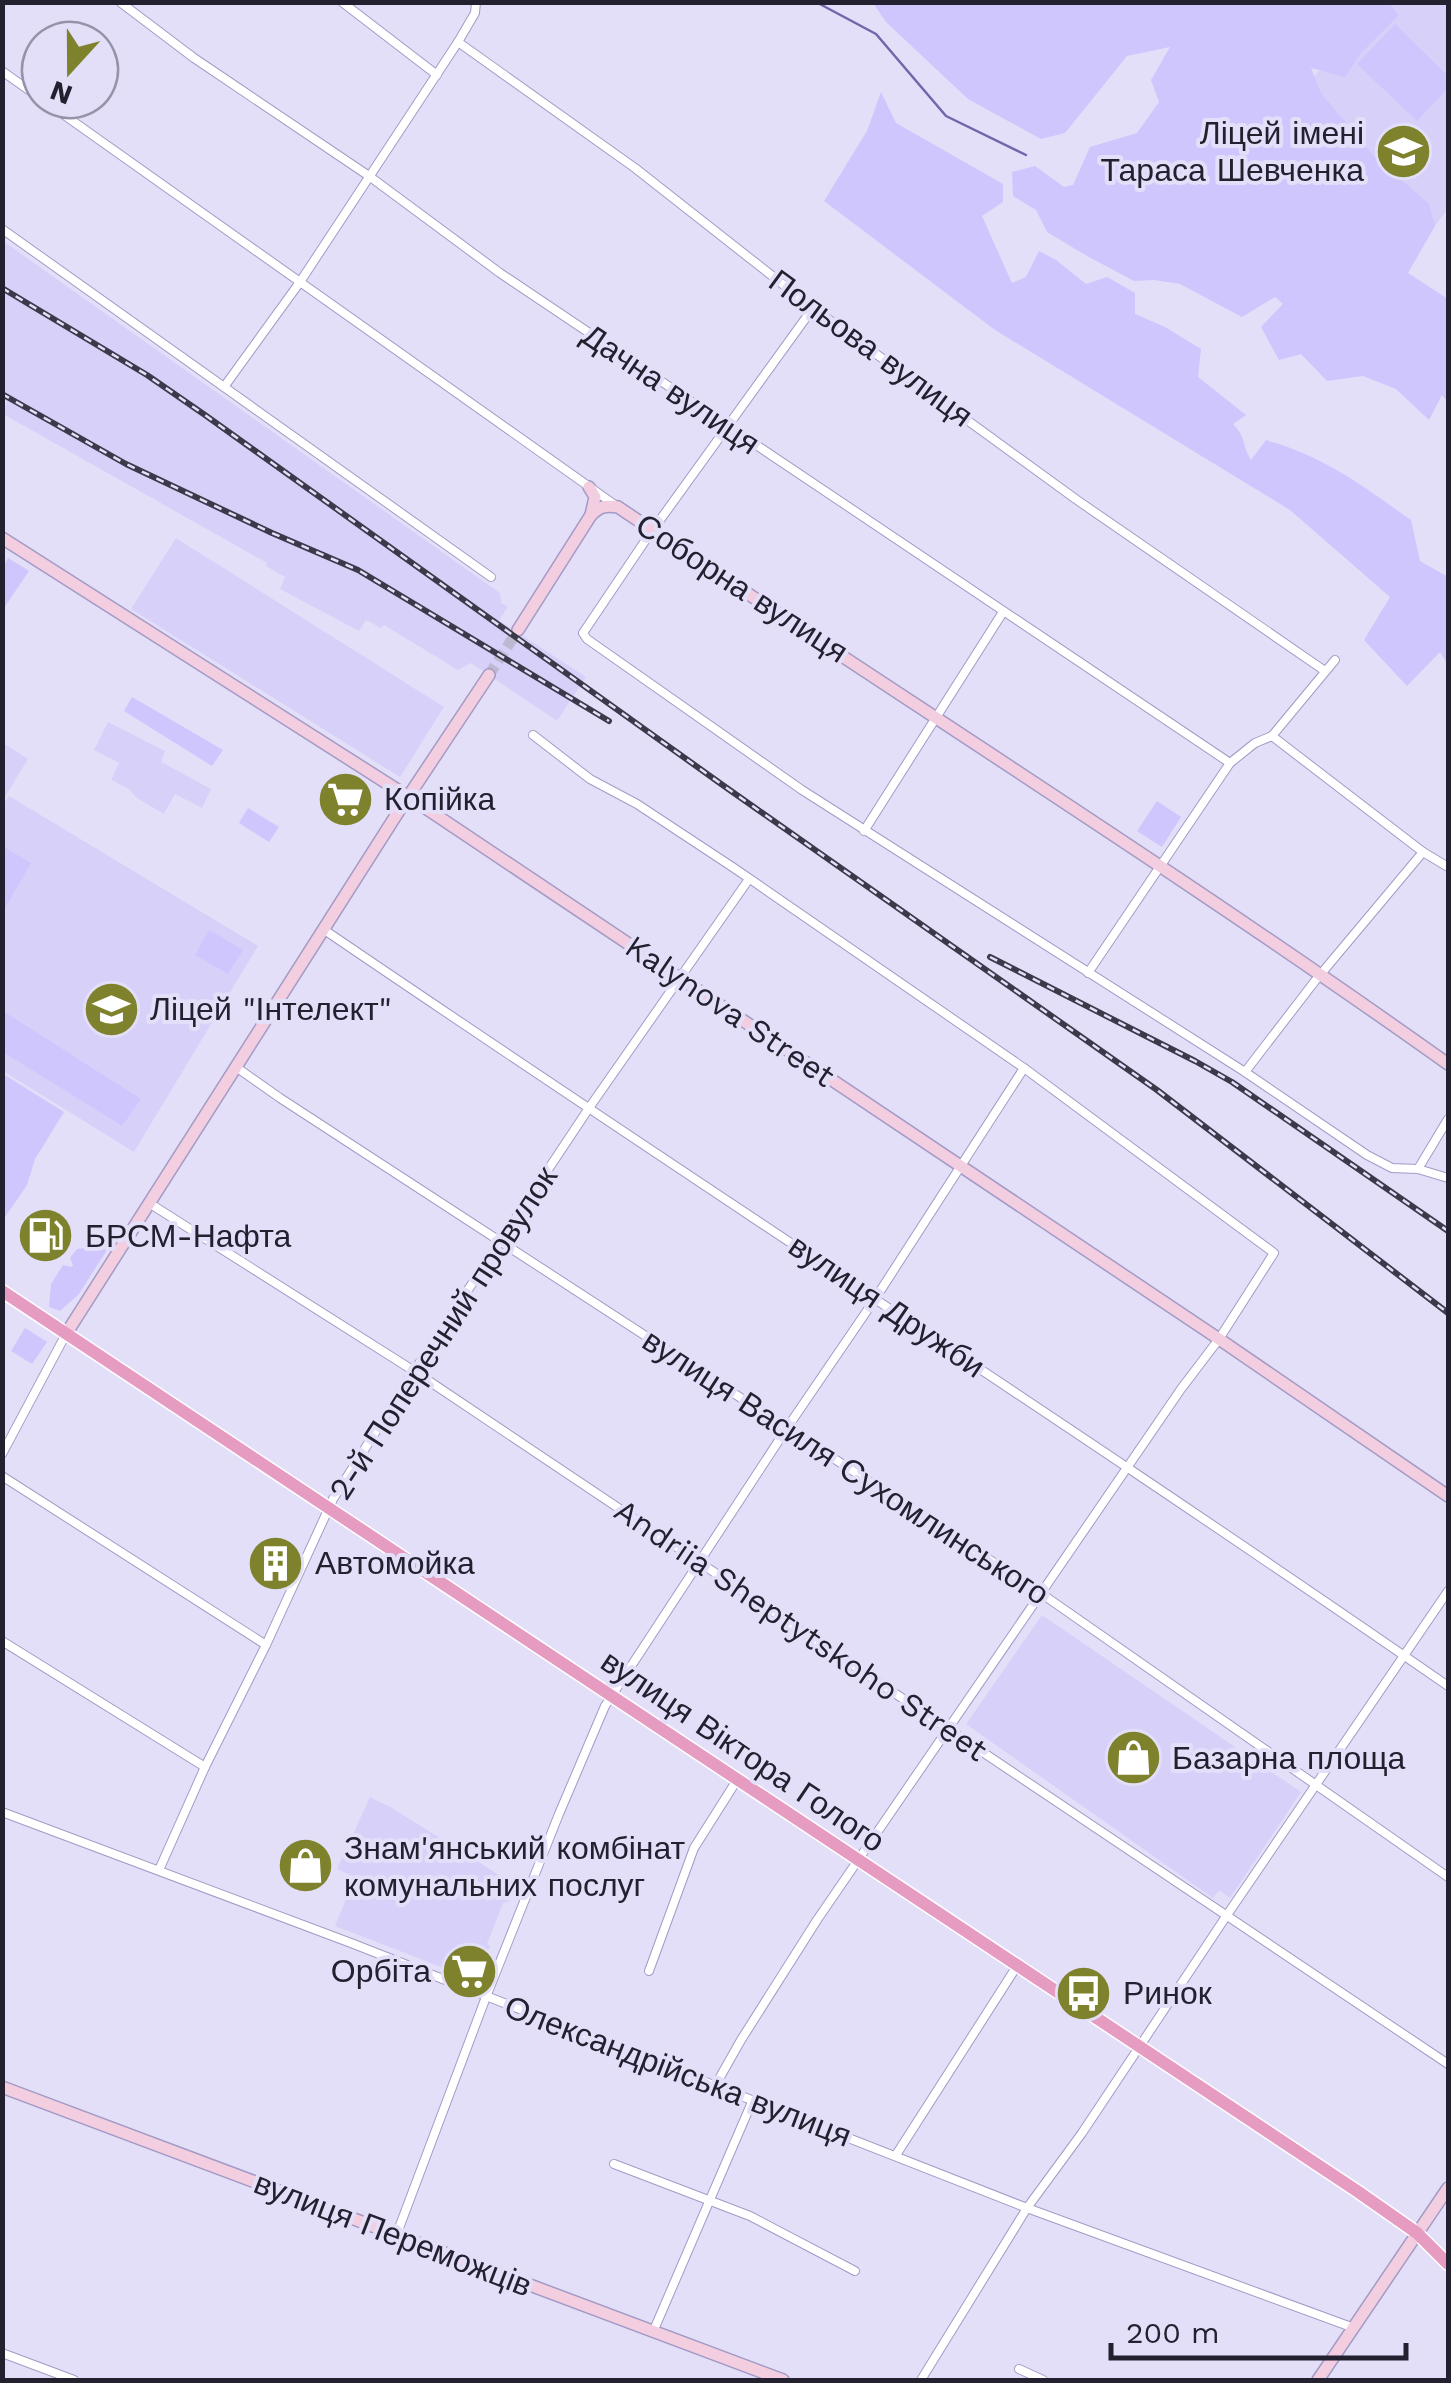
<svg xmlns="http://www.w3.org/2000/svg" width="1451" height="2383" font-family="'Work Sans',sans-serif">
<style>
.built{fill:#d7d1fa}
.green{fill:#cfc6fd}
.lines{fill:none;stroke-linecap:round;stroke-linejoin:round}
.stream{stroke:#7465ab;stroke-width:2.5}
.secondary-tunnel{stroke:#bdb9d1;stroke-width:11;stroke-dasharray:11 5.5;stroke-linecap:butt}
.street-casing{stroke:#a29bc5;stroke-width:10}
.secondary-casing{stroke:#a29bc5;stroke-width:14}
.primary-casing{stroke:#fff;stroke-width:15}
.street{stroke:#fff;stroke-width:8}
.secondary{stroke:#f3cde0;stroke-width:11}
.primary{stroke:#e69bc1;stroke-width:12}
.rail-casing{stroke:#3c394b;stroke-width:6}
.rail{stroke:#e3dff9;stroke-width:2.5;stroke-dasharray:8;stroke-linecap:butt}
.labels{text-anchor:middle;stroke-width:8;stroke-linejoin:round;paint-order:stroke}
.poi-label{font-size:32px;fill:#232030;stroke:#e3dff9;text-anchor:start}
.street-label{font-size:32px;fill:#232030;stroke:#e3dff9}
</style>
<rect width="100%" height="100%" fill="#e3dff9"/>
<g class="built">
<path d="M 1378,3 L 1448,3 L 1448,208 L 1435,226 L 1299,94 Z"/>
<path d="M 3,241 L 500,593 L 501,603 L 508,607 L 499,620 L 586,677 L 557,721 L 471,663 L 458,670 L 384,625 L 381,628 L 366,620 L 359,631 L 280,589 L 285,577 L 266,566 L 267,563 L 3,414 L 7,402 L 3,399 Z"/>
<path d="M 176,538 L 444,707 L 400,777 L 131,609 Z"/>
<path d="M 108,722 L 165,751 L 161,762 L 211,789 L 202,808 L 175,794 L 164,814 L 137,798 L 129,789 L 111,780 L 119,763 L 94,750 Z"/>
<path d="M 3,743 L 28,759 L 3,800 Z"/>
<path d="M 9,796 L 258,946 L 134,1152 L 3,1071 L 2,806 Z"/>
<path d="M 1042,1615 L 1301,1792 L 1230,1898 L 1219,1890 L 1213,1898 L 966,1724 Z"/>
<path d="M 370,1797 L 392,1808 L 515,1885 L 508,1902 L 503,1903 L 487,1944 L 490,1946 L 475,1980 L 335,1926 L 355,1877 L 337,1869 Z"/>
</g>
<g class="green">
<path d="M 873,3 L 1389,3 L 1399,15 L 1361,53 L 1345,77 L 1311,68 L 1321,93 L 1374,156 L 1429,204 L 1435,226 L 1408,273 L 1448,299 L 1448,403 L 1442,395 L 1429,420 L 1396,389 L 1363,376 L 1327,381 L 1301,354 L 1279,360 L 1261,327 L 1283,304 L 1275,297 L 1242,317 L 1180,284 L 1154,280 L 1134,281 L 1087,256 L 1047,232 L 1036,210 L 1013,196 L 1012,172 L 1035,166 L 1064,187 L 1073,185 L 1090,147 L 1137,133 L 1159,102 L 1151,80 L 1170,47 L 1127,56 L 1065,133 L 1041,139 L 968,99 L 886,22 Z"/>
<path d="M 1395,24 L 1448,76 L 1448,88 L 1417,121 L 1357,64 Z"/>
<path d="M 881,92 L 896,123 L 1003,184 L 1003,202 L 982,216 L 1012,283 L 1026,277 L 1039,251 L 1056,260 L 1086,284 L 1107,277 L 1135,293 L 1135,314 L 1165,327 L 1201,349 L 1198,377 L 1246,415 L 1233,424 C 1246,437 1242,445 1251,460 L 1266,440 C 1327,458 1360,484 1411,520 L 1420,561 L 1448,577 L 1448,665 L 1440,652 L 1407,686 L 1364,640 L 1390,597 L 1290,510 L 995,330 L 824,201 L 867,131 Z"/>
<path d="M 8,558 L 29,571 L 4,608 L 2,607 L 3,567 Z"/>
<path d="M 132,697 L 223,750 L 212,766 L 124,711 Z"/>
<path d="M 1157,801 L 1181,817 L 1162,847 L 1137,831 Z"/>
<path d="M 248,808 L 279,827 L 269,842 L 239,823 Z"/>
<path d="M 4,847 L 31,863 L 3,912 L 2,849 Z"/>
<path d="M 209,930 L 243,950 L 228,974 L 195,955 Z"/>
<path d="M 3,1011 L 141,1099 L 122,1126 L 3,1052 Z"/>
<path d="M 3,1074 L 64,1112 L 35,1159 L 27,1185 L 3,1220 Z"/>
<path d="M 95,1246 L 104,1246 L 107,1250 L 79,1294 L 60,1311 L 49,1307 L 51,1284 L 63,1265 L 71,1267 L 73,1265 L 70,1258 L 77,1249 Z"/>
<path d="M 25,1328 L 47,1342 L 32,1364 L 11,1351 Z"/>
</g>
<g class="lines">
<path class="stream" d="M 816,2 L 876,34 L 946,116 L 1026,155"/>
<path class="secondary-tunnel" d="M 489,675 L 518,630"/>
<defs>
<g id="street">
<path d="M 120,2 L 194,58 L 369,176 L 500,273 L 1230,763"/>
<path d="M 342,2 L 437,75"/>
<path d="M 476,2 L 475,13 L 458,42 L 635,168 L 813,308 L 1077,500 L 1325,671"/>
<path d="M 2,71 L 40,98"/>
<path d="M 43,100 L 615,505"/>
<path d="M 2,229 L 491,577"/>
<path d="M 813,308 L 647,538 L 583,633 L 587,639 L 802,790 L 1245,1072 L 1367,1155 L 1392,1168 L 1418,1169 L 1448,1178"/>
<path d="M 224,387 L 300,282 L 458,42"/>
<path d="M 533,735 L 590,779 L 637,804 L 734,868 L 1024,1068 L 1274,1253 L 1219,1339 L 1181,1389 L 817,1920 L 741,2040 L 715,2086"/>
<path d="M 1272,736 L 1423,852 L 1448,867"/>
<path d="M 864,831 L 1003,612"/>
<path d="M 323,929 C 697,1184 1077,1429 1448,1686"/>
<path d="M 1088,973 L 1230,763 L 1255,743 L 1272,736 L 1335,660"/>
<path d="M 236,1067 L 280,1098 L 1042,1594 L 1448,1877"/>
<path d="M 1245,1072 L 1315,981 L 1423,852"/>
<path d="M 1418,1169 L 1448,1119"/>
<path d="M 149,1203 L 414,1371 L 1448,2064"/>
<path d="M 2,1454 L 66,1334"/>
<path d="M 2,1476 L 266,1645"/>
<path d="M 2,1641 L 205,1767"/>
<path d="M 2,1812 L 351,1943 L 1027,2208 L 1354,2328"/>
<path d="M 159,1870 L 205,1767 L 266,1645 L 333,1499 L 414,1371 L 589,1108 L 749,879"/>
<path d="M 649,1971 L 694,1848 L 737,1780"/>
<path d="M 896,2155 L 1017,1966"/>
<path d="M 614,2164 L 750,2216 L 855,2271"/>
<path d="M 396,2236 L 486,1997 L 559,1814 L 605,1706 L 787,1428 L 875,1299 L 1024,1068"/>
<path d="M 653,2332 L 752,2102"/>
<path d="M 2,2353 L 74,2380"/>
<path d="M 1019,2369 L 1043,2380"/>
<path d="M 921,2380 L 1027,2208 L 1082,2133 L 1227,1915 L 1448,1591"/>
</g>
<g id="secondary">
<path d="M 589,487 L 595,497 L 591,515"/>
<path d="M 2,538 L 418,803 L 1219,1339 L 1448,1496"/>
<path d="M 518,630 L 591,515 C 600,506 606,505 618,507 C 895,694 1177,871 1448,1064"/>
<path d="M 66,1334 L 402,806 L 489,675"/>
<path d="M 2,2087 L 783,2380"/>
<path d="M 1318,2380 L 1448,2188"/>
</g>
<path id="primary" d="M 2,1291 L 1357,2191 L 1417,2233 L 1448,2264"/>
</defs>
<use href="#street" class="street-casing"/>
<use href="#secondary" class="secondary-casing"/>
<use href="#primary" class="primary-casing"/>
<use href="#street" class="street"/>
<use href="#secondary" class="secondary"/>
<use href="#primary" class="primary"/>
<defs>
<g id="rail">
<path d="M 2,288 L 147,375 L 205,415 L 724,786 L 1157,1090 L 1448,1313"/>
<path d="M 2,394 L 126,464 L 272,533 L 358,570 L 609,721"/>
<path d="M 990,957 L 1195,1061 L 1232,1082 L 1448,1231"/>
</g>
</defs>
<use href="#rail" class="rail-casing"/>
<use href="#rail" class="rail"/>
</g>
<defs>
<symbol id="school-disc" viewBox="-11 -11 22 22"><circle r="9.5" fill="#7e822d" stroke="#e3dff9"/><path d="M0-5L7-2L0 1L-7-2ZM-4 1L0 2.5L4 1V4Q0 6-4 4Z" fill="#fff"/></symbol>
<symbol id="supermarket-disc" viewBox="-11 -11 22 22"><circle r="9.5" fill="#7e822d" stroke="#e3dff9"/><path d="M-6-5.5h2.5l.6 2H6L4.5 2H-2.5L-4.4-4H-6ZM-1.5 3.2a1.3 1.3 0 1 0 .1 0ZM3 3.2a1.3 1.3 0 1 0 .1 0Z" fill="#fff"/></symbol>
<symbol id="fuel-disc" viewBox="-11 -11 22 22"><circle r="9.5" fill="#7e822d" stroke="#e3dff9"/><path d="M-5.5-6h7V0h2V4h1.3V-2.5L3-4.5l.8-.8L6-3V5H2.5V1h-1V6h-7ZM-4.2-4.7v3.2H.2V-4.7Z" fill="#fff"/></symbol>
<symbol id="building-disc" viewBox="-11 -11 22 22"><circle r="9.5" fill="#7e822d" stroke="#e3dff9"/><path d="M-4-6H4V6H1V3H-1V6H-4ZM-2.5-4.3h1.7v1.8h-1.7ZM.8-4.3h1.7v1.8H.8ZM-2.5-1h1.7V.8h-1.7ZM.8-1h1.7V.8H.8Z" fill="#fff"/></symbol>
<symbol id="shop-disc" viewBox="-11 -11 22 22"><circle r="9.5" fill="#7e822d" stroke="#e3dff9"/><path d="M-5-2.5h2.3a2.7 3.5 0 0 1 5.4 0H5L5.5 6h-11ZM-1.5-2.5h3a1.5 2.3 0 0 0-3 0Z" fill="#fff"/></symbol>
<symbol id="bus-disc" viewBox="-11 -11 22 22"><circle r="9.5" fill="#7e822d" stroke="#e3dff9"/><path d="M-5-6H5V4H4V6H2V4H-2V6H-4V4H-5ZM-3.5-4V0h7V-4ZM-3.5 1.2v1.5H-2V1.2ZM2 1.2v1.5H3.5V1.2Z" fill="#fff"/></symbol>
</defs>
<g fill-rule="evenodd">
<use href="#school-disc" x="1372" y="120" width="63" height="63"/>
<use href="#supermarket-disc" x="314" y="768" width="63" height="63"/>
<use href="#school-disc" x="80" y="978" width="63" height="63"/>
<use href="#fuel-disc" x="14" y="1204" width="63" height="63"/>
<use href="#building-disc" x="244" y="1532" width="63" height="63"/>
<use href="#shop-disc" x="1102" y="1726" width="63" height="63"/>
<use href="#shop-disc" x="274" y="1834" width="63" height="63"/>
<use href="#supermarket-disc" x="438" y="1940" width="63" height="63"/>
<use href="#bus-disc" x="1052" y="1962" width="63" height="63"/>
</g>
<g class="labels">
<g class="poi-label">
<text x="1364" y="144" text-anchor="end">Ліцей імені<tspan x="1364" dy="37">Тараса Шевченка</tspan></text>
<text x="384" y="810">Копійка</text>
<text x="150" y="1020">Ліцей "Інтелект"</text>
<text x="85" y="1247">БРСМ-Нафта</text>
<text x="315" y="1574">Автомойка</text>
<text x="1172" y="1769">Базарна площа</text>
<text x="344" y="1859">Знам'янський комбінат<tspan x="344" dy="37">комунальних послуг</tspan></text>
<text x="431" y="1982" text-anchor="end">Орбіта</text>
<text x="1123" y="2004">Ринок</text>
</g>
<g class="street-label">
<text transform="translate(871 348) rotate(36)" y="11">Польова вулиця</text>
<text transform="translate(671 389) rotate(34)" y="11">Дачна вулиця</text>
<text transform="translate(742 588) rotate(33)" y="11">Соборна вулиця</text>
<text transform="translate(730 1011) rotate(34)" y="11">Kalynova Street</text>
<text transform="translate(887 1306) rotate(34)" y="11">вулиця Дружби</text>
<text transform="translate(443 1333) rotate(-57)" y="11">2-й Поперечний провулок</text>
<text transform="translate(846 1467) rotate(33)" y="11">вулиця Василя Сухомлинського</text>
<text transform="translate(801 1630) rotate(34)" y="11">Andriia Sheptytskoho Street</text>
<text transform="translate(743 1751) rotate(34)" y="11">вулиця Віктора Голого</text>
<text transform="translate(678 2071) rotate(21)" y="11">Олександрійська вулиця</text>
<text transform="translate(393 2234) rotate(21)" y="11">вулиця Переможців</text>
</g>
</g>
<rect width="1451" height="2383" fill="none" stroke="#232030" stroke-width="10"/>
<g transform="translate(70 70) rotate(201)"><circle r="48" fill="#e3dff9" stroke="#9693a9" stroke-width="2.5"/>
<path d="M0-8L18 38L0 25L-18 38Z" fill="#7e822d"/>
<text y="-15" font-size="28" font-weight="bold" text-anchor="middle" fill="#232030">N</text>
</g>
<path d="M1111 2343v15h295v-15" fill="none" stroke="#232030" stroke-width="5"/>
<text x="1126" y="2343" font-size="30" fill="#232030" stroke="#e3dff9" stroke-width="8" paint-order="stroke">200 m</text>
</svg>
